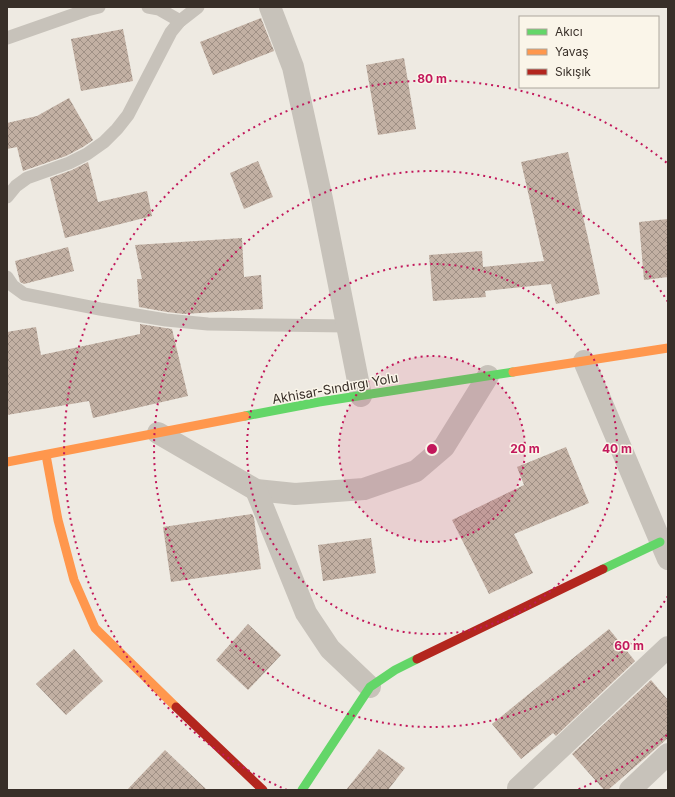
<svg xmlns="http://www.w3.org/2000/svg" width="675" height="797" font-family="Inter,sans-serif">
<style>
.building{fill:url(#building-cross-hatch)}
.lines{fill:none;stroke-linecap:round;stroke-linejoin:round}
.lane{stroke:#c7c2ba;stroke-width:13}
.street{stroke:#c7c2ba;stroke-width:22}
.fast{stroke:#63d668;stroke-width:9}
.slow{stroke:#ff974d;stroke-width:9}
.jam{stroke:#b3261e;stroke-width:9}
.ring{fill:none;stroke:#c2185b;stroke-width:2;stroke-dasharray:2 4}
.labels{text-anchor:middle;stroke-width:3;stroke-linejoin:round;paint-order:stroke}
.street-label{font-size:13px;fill:#382f28;stroke:#faf5e9}
.centre{fill:#c2185b;stroke:#faf5e9;stroke-width:2}
.ring-label{font-size:12px;text-anchor:middle;font-weight:bold;fill:#c2185b;stroke:#faf5e9;stroke-width:3;stroke-linejoin:round;paint-order:stroke}
</style>
<defs>
<pattern id="building-cross-hatch" width="8" height="8" patternUnits="userSpaceOnUse"><rect width="8" height="8" fill="#c2b0a3"/><path d="M0 0l8 8M0 8l8-8" fill="none" stroke="#9f9085"/></pattern>
</defs>
<rect width="100%" height="100%" fill="#eeeae2"/>
<g class="building">
<path d="M 261,18 L 274,51 L 213,75 L 200,42 Z"/>
<path d="M 123,29 L 133,81 L 81,91 L 71,39 Z"/>
<path d="M 404,58 L 416,129 L 378,135 L 366,65 Z"/>
<path d="M 69,98 L 93,140 L 83,147 L 66,156 L 23,171 L 17,147 L 7,149 L 7,123 L 37,116 Z"/>
<path d="M 568,152 L 588,238 L 600,294 L 556,304 L 551,284 L 485,291 L 486,297 L 433,301 L 429,255 L 482,251 L 483,267 L 544,261 L 521,162 Z"/>
<path d="M 258,161 L 273,197 L 244,209 L 230,173 Z"/>
<path d="M 88,162 L 98,202 L 147,191 L 152,216 L 65,238 L 50,178 L 72,170 Z"/>
<path d="M 668,219 L 668,277 L 644,280 L 639,222 Z"/>
<path d="M 242,238 L 244,277 L 261,275 L 263,309 L 184,314 L 167,312 L 139,307 L 137,279 L 142,279 L 135,245 Z"/>
<path d="M 68,247 L 74,271 L 24,284 L 20,282 L 15,261 Z"/>
<path d="M 140,324 L 172,329 L 188,396 L 93,418 L 89,401 L 7,415 L 7,332 L 36,327 L 41,355 L 140,334 Z"/>
<path d="M 566,447 L 589,503 L 514,534 L 533,573 L 489,594 L 452,520 L 524,485 L 517,467 Z"/>
<path d="M 252,514 L 254,518 L 261,569 L 171,582 L 163,527 Z"/>
<path d="M 371,538 L 376,573 L 323,581 L 318,545 Z"/>
<path d="M 248,624 L 281,655 L 248,690 L 216,660 Z"/>
<path d="M 609,629 L 635,661 L 556,736 L 553,733 L 521,759 L 492,724 Z"/>
<path d="M 74,649 L 103,681 L 66,715 L 36,684 Z"/>
<path d="M 651,680 L 668,700 L 668,738 L 608,790 L 604,790 L 572,754 Z"/>
<path d="M 379,749 L 405,768 L 388,790 L 346,790 Z"/>
<path d="M 165,750 L 207,790 L 127,790 Z"/>
</g>
<g class="lines">
<g class="lane">
<path d="M 148,7 L 159,9 L 180,21"/>
<path d="M 7,38 L 87,10 L 99,7"/>
<path d="M 7,197 L 16,186 L 27,178 L 69,163 L 87,154 L 104,142 L 117,129 L 128,115 L 171,32 L 180,21 L 198,7"/>
<path d="M 7,277 L 13,286 L 24,294 L 100,309 L 166,320 L 208,324 L 347,326"/>
</g>
<g class="street">
<path d="M 270,7 L 293,67 L 322,199 L 361,396"/>
<path d="M 584,361 L 668,559"/>
<path d="M 158,433 L 256,490 L 295,494 L 364,489 L 416,471 L 444,447 L 488,376"/>
<path d="M 256,490 L 306,613 L 330,649 L 370,687"/>
<path d="M 518,788 L 668,647"/>
<path d="M 630,790 L 668,754"/>
</g>
<g class="fast">
<path d="M 245,416 L 319,402 L 513,372"/>
<path d="M 603,569 L 660,542"/>
<path d="M 302,790 L 370,687 L 395,670 L 417,659"/>
</g>
<g class="slow">
<path d="M 513,372 L 668,348"/>
<path d="M 46,455 L 58,520 L 74,580 L 95,628 L 176,707"/>
<path d="M 7,462 L 245,416"/>
</g>
<g class="jam">
<path d="M 417,659 L 603,569"/>
<path d="M 176,707 L 263,790"/>
</g>
</g>
<circle cx="432" cy="449" r="93" fill="#c2185b" fill-opacity=".12"/>
<g class="ring">
<circle cx="432" cy="449" r="93"/>
<circle cx="432" cy="449" r="185"/>
<path d="M668 596A278 278 0 1 1 668 302"/>
<path d="M667 735A370 370 0 0 1 577 790M287 790A370 370 0 1 1 667 163"/>
</g>
<g class="labels">
<g class="street-label">
<text transform="translate(335 388) rotate(-10)" y="5">Akhisar-Sındırgı Yolu</text>
</g>
</g>
<circle cx="432" cy="449" r="6" class="centre"/>
<g class="ring-label">
<text x="432" y="83">80 m</text>
<text x="525" y="453">20 m</text>
<text x="617" y="453">40 m</text>
<text x="629" y="650">60 m</text>
</g>
<rect width="675" height="797" fill="none" stroke="#382f28" stroke-width="16"/>
<rect x="519" y="16" width="140" height="72" fill="#faf5e9" stroke="#aca69c"/>
<rect x="527" y="29" width="20" height="6" fill="#63d668" stroke="#aca69c"/>
<text x="555" y="36" font-size="12" fill="#382f28">Akıcı</text>
<rect x="527" y="49" width="20" height="6" fill="#ff974d" stroke="#aca69c"/>
<text x="555" y="56" font-size="12" fill="#382f28">Yavaş</text>
<rect x="527" y="69" width="20" height="6" fill="#b3261e" stroke="#aca69c"/>
<text x="555" y="76" font-size="12" fill="#382f28">Sıkışık</text>
</svg>
